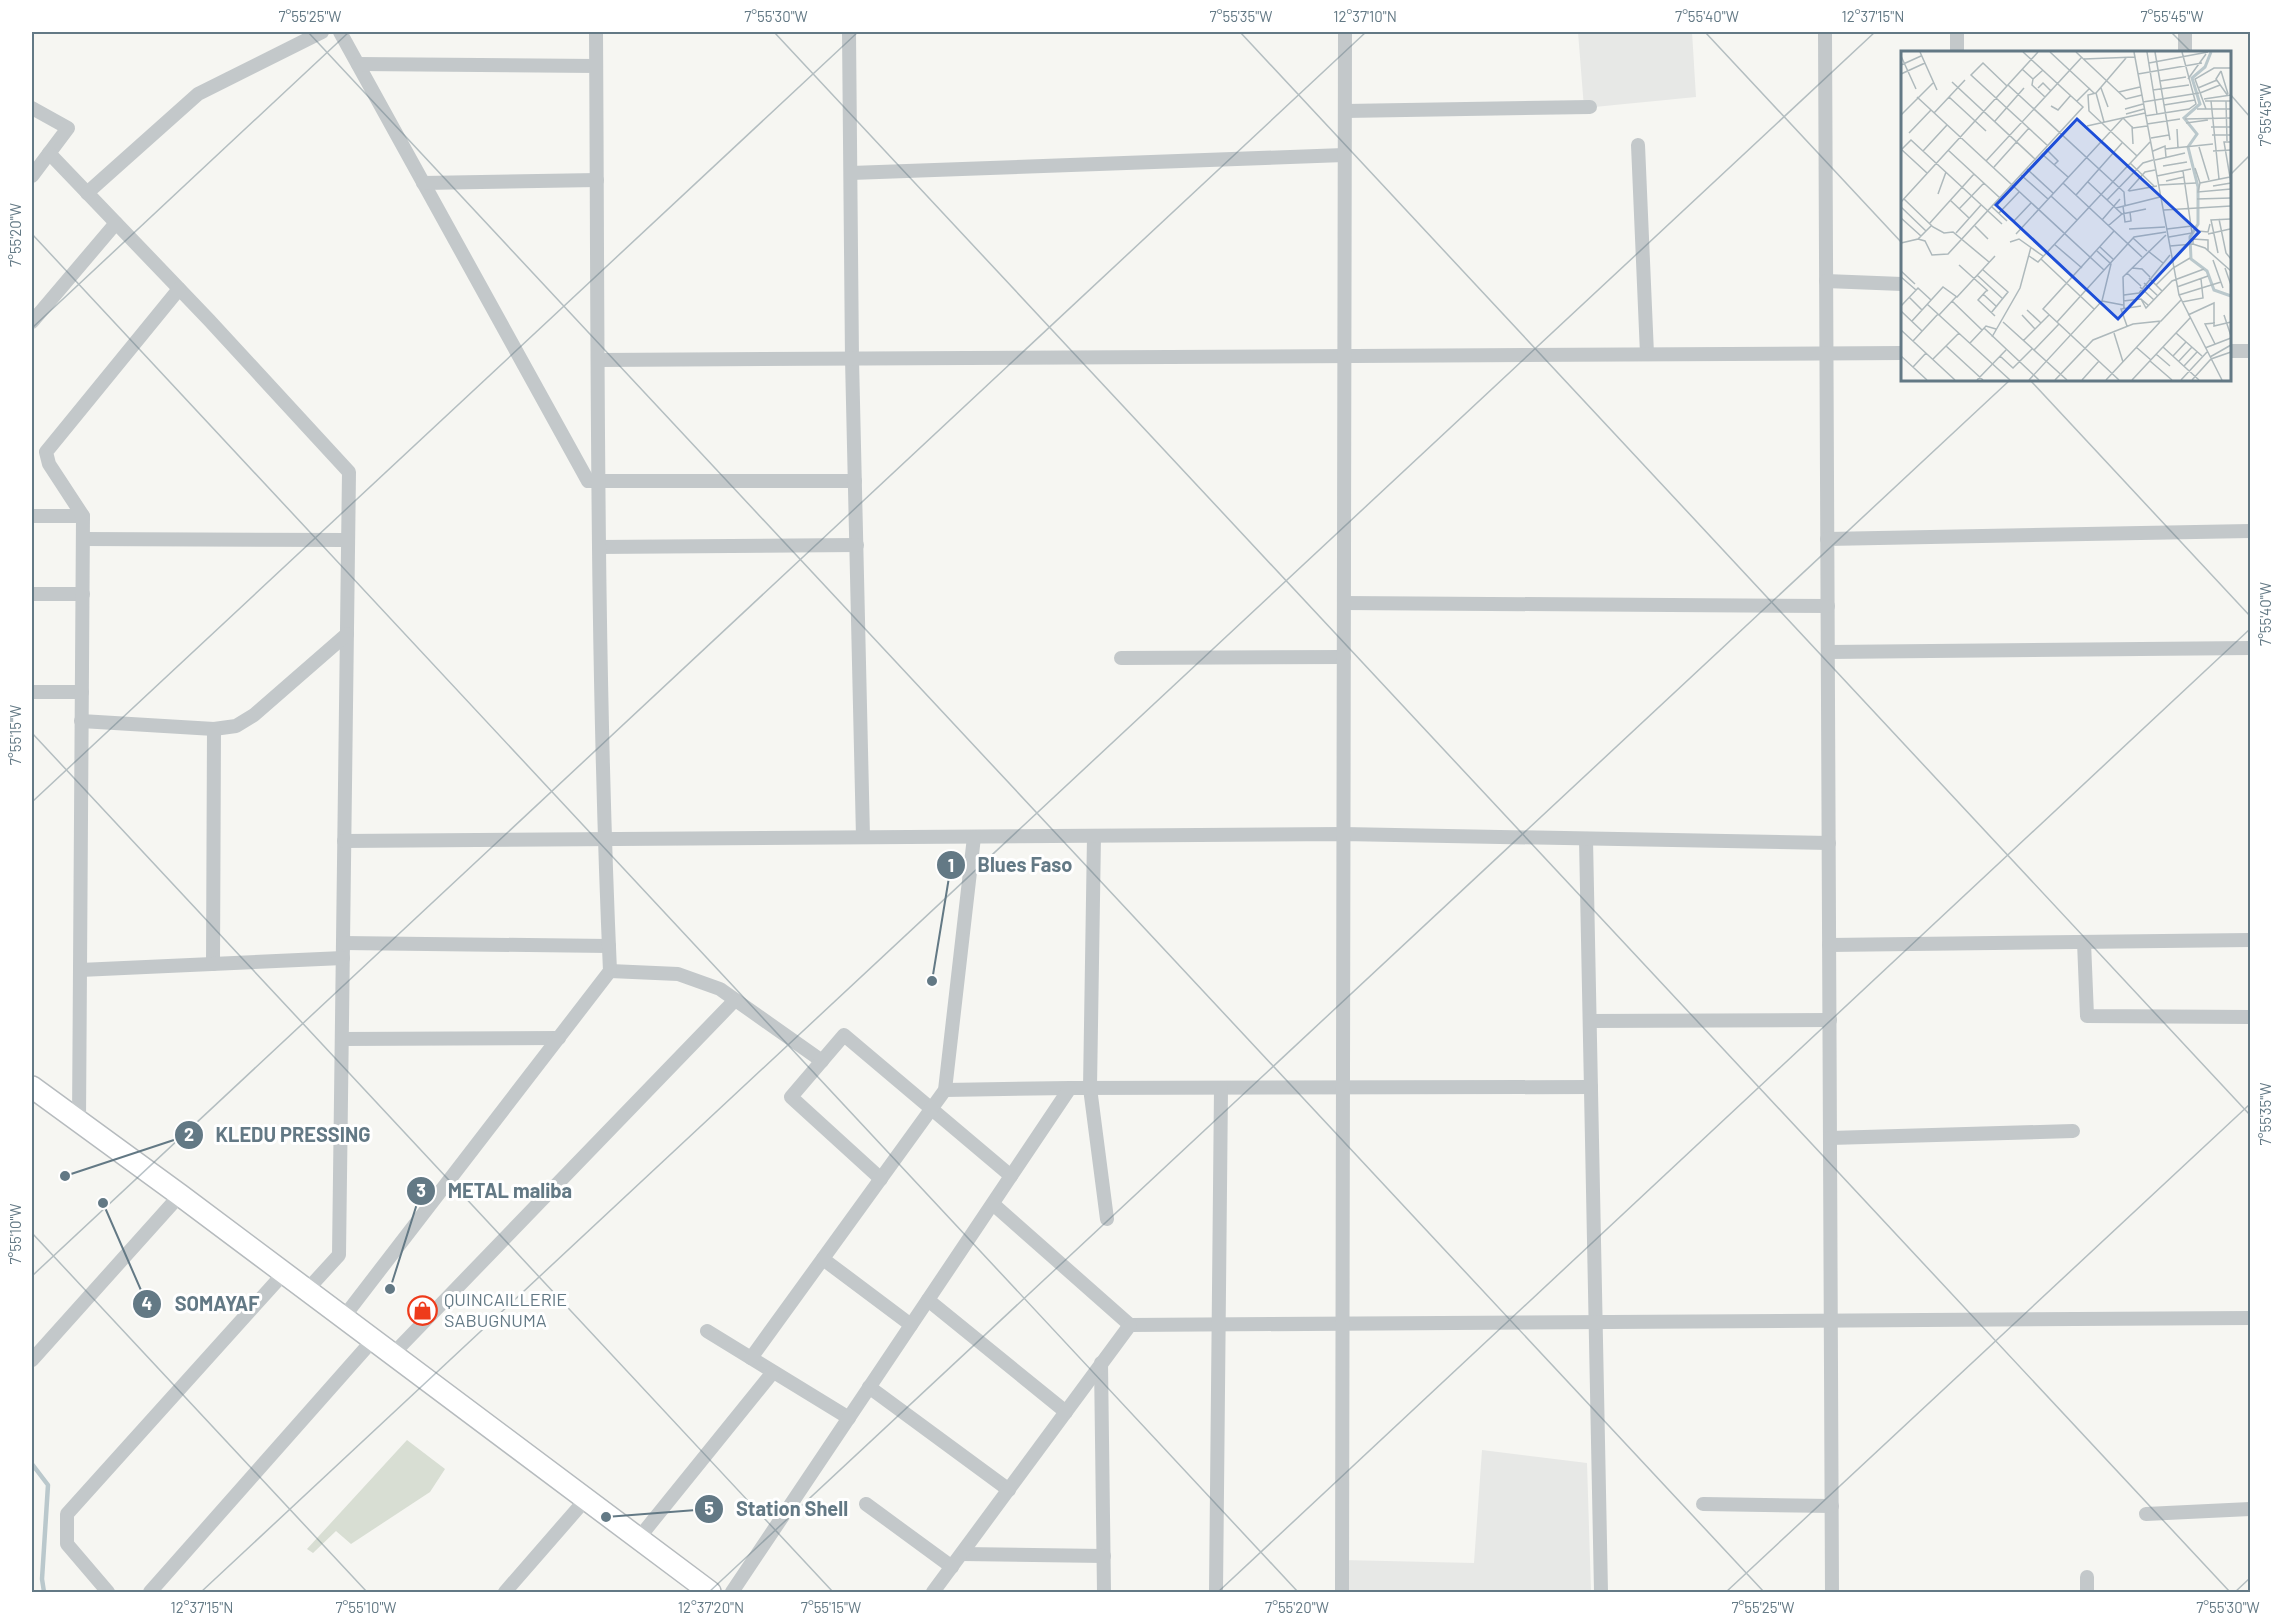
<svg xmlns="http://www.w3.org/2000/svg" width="2282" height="1624" font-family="Barlow,sans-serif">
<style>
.built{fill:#e7e8e6}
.green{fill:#d8ded3}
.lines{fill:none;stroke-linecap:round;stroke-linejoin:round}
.stream{stroke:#bac8cc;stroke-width:4.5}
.primary-casing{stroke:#b6bbbe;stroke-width:24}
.street{stroke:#c3c8ca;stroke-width:14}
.primary{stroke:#fff;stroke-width:21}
.ticks{fill:none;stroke:#637985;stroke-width:1.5;stroke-opacity:0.45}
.labels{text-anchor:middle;stroke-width:6;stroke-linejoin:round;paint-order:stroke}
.poi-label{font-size:18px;fill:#637985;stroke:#fff;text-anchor:start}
.inset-river{fill:none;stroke:#bac8cc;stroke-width:3}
.inset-road{fill:none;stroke:#aeb9bc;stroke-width:1.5}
.view{fill:#1d4ed8;fill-opacity:0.15;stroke:#1d4ed8;stroke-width:3}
.inset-edge{fill:none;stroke:#637985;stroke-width:3}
.leader{fill:none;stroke:#637985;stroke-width:2}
.callout-dot{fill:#637985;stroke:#fff;stroke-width:2}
.mark-label{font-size:18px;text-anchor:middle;font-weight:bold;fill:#fff}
.callout-label{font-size:20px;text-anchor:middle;font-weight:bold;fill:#637985;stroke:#fff;stroke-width:6;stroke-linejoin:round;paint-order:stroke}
.neatline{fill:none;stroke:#637985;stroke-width:2}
.ticks-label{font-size:15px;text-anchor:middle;fill:#637985}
</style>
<rect width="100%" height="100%" fill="#f6f6f2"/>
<g class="built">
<path d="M 1578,32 L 1692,32 L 1696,97 L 1584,108 Z"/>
<path d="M 1482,1450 L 1587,1463 L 1591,1592 L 1343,1592 L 1342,1560 L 1474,1563 Z"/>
</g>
<path class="green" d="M 407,1440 L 445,1469 L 430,1492 L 351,1544 L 336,1531 L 313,1553 L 307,1549 Z"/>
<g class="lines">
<path class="stream" d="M 32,1464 L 48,1485 L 42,1579 L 44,1592"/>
<defs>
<path id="primary" d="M 32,1087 L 180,1195 L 710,1592"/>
</defs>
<use href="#primary" class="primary-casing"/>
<g class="street">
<path d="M 340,32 L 588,481 L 855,481"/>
<path d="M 849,32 L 852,359 L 863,837"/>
<path d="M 1825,32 L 1832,1592"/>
<path d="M 1957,32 L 1957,52"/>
<path d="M 2185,52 L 2185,32"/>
<path d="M 358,64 L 596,66"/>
<path d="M 32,108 L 68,128 L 32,176"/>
<path d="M 1345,111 L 1590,107"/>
<path d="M 1638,145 L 1647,354"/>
<path d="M 49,153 L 209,320 L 349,472 L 339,1255 L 307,1290"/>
<path d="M 851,173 L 1344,155"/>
<path d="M 423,183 L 597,180"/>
<path d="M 87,193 L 198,94 L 322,32"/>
<path d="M 1826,281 L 1902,284"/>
<path d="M 32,322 L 116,223"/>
<path d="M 2230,351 L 2250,351"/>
<path d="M 599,360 L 1902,353"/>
<path d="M 32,516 L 83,516"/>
<path d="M 83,539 L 348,540"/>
<path d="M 1827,539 L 2250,531"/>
<path d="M 599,547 L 857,545"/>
<path d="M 32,594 L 83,594"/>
<path d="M 1344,603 L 1828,606"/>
<path d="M 1828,652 L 2250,648"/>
<path d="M 1121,658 L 1344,657"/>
<path d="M 32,692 L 82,692"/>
<path d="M 81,721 L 214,729 L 236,726 L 254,715 L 347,634"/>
<path d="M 1094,836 L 1090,1088 L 1107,1219"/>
<path d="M 1586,839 L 1601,1592"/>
<path d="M 344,841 L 1343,834 L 1829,843"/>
<path d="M 2084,942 L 2087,1016 L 2250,1017"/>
<path d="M 343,943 L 609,946"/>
<path d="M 1829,945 L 2250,940"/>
<path d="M 213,964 L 214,729"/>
<path d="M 80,970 L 343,958"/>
<path d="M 610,971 L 678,974 L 720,989 L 822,1061"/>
<path d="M 1590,1021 L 1830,1020"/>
<path d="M 342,1039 L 559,1038"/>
<path d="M 945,1090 L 1070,1088 L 1591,1087"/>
<path d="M 79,1121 L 83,516 L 49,464 L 46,452 L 179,289"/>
<path d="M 1830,1138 L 2073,1131"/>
<path d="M 881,1179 L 791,1097 L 844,1035 L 1011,1176"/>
<path d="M 993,1204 L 1130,1325 L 2250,1318"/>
<path d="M 823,1259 L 911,1325"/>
<path d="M 928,1300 L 1066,1412"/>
<path d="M 343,1318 L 610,971 C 596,658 598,345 596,32"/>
<path d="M 707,1331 L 849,1418"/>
<path d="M 392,1355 L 735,1000"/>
<path d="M 751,1358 L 945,1090 L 974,837"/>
<path d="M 32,1360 L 180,1195"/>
<path d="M 1101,1363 L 1104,1592"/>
<path d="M 869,1387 L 1009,1490"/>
<path d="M 866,1504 L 952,1567"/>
<path d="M 1703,1504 L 1832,1506"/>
<path d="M 2146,1514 L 2250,1509"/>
<path d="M 638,1539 L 773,1372"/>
<path d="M 962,1554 L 1104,1556"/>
<path d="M 108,1592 L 67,1544 L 67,1514 L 284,1273"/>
<path d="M 150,1592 L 372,1341"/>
<path d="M 505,1592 L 586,1499"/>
<path d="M 732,1592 L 1070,1088"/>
<path d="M 933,1592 L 1130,1325"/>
<path d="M 1216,1592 L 1221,1088"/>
<path d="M 1342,1592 L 1345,32"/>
<path d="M 2087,1592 L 2087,1577"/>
</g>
<use href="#primary" class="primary"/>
</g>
<path class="ticks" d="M 308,32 L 1764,1592M 774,32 L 2230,1592M 1240,32 L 2250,1115M 1705,32 L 1902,243M 2171,32 L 2191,52M 2230,94 L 2250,117M 2230,175 L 2250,155M 32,234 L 1298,1592M 32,328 L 349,32M 2030,380 L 2250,616M 32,733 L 833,1592M 32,802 L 858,32M 32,1233 L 367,1592M 32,1276 L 1366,32M 201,1592 L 1875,32M 709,1592 L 2010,380M 1218,1592 L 2250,629M 1726,1592 L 2250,1104M 2235,1592 L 2250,1578"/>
<defs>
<symbol id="shop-ring" viewBox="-11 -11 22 22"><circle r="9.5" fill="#fff" stroke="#ee3b1b" stroke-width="1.5"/><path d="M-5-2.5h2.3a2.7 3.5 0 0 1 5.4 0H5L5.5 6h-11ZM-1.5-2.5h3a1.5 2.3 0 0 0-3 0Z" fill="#ee3b1b"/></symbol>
</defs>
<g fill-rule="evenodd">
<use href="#shop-ring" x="406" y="1294" width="33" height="33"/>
</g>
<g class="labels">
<g class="poi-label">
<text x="444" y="1306">QUINCAILLERIE<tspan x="444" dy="21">SABUGNUMA</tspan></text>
</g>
</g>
<g transform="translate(1901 51)">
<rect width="330" height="330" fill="#f6f6f2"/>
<path class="inset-river" d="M 310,1 L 304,16 L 291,27 L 299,53 L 283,67 L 296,83 L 287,96 L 297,136 L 297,173 L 289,186 L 290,208 L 306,220 L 313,239 L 330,245"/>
<path class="inset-road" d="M 19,1 L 36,39M 149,1 L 193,42M 175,1 L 225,48 L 241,44M 233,1 L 278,244 L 321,329M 246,1 L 256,63M 254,1 L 269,89M 0,5 L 15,38M 183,8 L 234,6M 248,12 L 307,1M 0,14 L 20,5M 121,18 L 132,28 L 142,19M 320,20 L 315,28 L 327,45M 320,20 L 327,43M 0,23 L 24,12M 237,23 L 301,12M 132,28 L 131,34 L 144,46M 287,28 L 305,3M 259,30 L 285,26M 51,31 L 135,109M 107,34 L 223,141 L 224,154M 106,35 L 82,12 L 70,24 L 147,95M 137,37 L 142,32 L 150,40M 200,37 L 207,56M 297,37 L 316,29M 252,39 L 288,34M 218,41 L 239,36M 195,42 L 187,44 L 188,60 L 236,105M 195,42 L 225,7M 195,42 L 203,71M 299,42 L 319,34M 16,46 L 203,219M 48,46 L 85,80M 303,48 L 330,44M 176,50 L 189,37M 304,50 L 330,50M 310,50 L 318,128M 325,50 L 326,90M 242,51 L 298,42M 263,54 L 294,49M 150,55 L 157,59 L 170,44M 224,58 L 242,53M 296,58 L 330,58M 305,58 L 294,28 L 313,17 L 330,17M 33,62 L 64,29M 225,63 L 243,58M 0,64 L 32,32M 244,65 L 288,58 L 295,53 L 281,1M 284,68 L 330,67M 94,70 L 123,37M 285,72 L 307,69M 246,73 L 279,68M 186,75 L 244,62M 231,75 L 232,93M 310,76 L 330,76M 276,78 L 277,97M 8,82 L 30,59M 311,84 L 330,84M 250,87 L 268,84M 330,91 L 323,91 L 330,132M 298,96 L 308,129M 145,98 L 157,110 L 153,114M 264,98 L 312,93M 0,99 L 10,89 L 101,173M 1,99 L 26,122M 47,99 L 99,147M 22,100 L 46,74M 252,100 L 264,95 L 265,106M 312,100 L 330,99M 141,103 L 167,126M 254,109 L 284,102M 85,110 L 181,6M 229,112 L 253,135M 262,115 L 286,111M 93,116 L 128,77M 294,117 L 299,132 L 297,141 L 330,138M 126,118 L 152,142M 120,124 L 147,148M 256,125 L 290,118M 265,130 L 283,126M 187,131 L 221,163M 162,132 L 241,206M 299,132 L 329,126M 258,134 L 295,132M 312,135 L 330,132M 227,140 L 244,121 L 254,119M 228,140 L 256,135M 37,143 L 45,121M 175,144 L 221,92M 150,145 L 176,169M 3,148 L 32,176 L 43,182 L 52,181 L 88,211M 296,148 L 330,147M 49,149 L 68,167M 206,149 L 242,112 L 252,109M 0,151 L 137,1M 222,155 L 224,171 L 230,170 L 229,161M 0,156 L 25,180M 91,156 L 106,170M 215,157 L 259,146M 58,158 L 83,132M 263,159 L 330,155M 98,162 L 118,141M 0,167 L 20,185M 318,168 L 325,202 L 330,208M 201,169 L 219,148M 112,171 L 130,152M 28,173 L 73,123M 74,175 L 87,188M 207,175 L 221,163 L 245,158M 228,178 L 264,176M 266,178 L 291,175M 213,180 L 142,258 L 218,329M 297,180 L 307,181 L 309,173M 55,182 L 80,154M 115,183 L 222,67 L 232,77 L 246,75M 307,183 L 329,178M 268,186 L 291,182 L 282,120M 232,187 L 246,200M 17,188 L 24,190 L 31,204 L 47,203 L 182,56 L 122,1M 109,191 L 118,188 L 142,205M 0,192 L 17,188 L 31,174M 153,193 L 181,217M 292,193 L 292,188 L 307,189 L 307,200M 269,195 L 292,193 L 304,197 L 330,220M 199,196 L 213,209M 247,200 L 262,212M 317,202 L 310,169 L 330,168M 128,205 L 137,211 L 249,91M 140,208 L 193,258M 312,209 L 322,237M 58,214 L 87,240M 231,217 L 241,218 L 249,226M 324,217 L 330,234M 81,218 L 107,241 L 90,262M 0,220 L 14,233M 226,222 L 240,235M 76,224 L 102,248M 0,226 L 15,239M 248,227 L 261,240M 243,232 L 257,245M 255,234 L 272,217 L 289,207M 239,236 L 253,249M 276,236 L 307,225M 86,239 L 77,249 L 94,265M 82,243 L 96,256M 223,244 L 238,242 L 269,204M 278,244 L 320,231M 8,246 L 21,259M 240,248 L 245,257 L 271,230 L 303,218M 51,250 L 81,279M 201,250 L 222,254M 222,250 L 240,248 L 248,255M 281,251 L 302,247 L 300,228M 26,253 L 109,329M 0,255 L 17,237 L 30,249M 223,258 L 222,226 L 265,184M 126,259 L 140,272M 0,260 L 21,280M 38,264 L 55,246M 121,264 L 134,278M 287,264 L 313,252 L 313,275 L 330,271M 323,264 L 330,285M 11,270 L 42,236 L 56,246 L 94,205M 102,271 L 166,329M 156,271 L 233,186 L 265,181M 314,272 L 304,273 L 314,293M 226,275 L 220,258 L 240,255M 83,277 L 138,329M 0,279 L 54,329M 213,282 L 222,311M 275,282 L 301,305M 91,286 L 119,237 L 130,196M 12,290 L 37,263M 122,290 L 148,264M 69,292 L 85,275 L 95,278M 45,295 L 82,329M 235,296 L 250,309M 262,296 L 298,329M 304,297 L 330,287M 133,299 L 158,273M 255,303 L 269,315M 0,305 L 26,329M 99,305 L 112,317 L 131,298M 272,305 L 285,291M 309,306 L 330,294M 32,308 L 58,282M 249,310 L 271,329M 278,310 L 291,296M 283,315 L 296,301M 12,316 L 25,302M 76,329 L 105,299M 128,329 L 201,250 L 210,213 L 196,200M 154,329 L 192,289 L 232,273 L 260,270 L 280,249M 181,329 L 198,310M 205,329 L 259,271M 231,329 L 289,267M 280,329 L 306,301M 291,329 L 310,308 L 330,301"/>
<path class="view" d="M 176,68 L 298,181 L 217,268 L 95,154 Z"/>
<rect width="330" height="330" class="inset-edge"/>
</g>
<path class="leader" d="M932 981L951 865M65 1176L189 1135M390 1289L421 1191M103 1203L147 1304M606 1517L709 1509"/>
<g class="callout-dot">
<circle cx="932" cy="981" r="6"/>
<circle cx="65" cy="1176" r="6"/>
<circle cx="390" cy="1289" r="6"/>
<circle cx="103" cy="1203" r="6"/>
<circle cx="606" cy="1517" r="6"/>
<circle cx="951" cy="865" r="15"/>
<circle cx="189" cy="1135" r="15"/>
<circle cx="421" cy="1191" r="15"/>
<circle cx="147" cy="1304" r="15"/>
<circle cx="709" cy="1509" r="15"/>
</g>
<g class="mark-label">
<text x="951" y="872">1</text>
<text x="189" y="1141">2</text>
<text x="421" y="1197">3</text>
<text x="147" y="1310">4</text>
<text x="709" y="1515">5</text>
</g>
<g class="callout-label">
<text x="1025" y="872">Blues Faso</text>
<text x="293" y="1142">KLEDU PRESSING</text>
<text x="510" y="1198">METAL maliba</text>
<text x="217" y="1311">SOMAYAF</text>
<text x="792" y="1516">Station Shell</text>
</g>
<rect width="2282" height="1624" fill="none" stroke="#ffffff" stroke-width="66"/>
<rect x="33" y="33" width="2216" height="1558" class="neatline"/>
<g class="ticks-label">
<text x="310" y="22">7°55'25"W</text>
<text x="776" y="22">7°55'30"W</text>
<text x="1241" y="22">7°55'35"W</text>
<text x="1365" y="22">12°37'10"N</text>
<text x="1707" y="22">7°55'40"W</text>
<text x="1873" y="22">12°37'15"N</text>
<text x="2172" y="22">7°55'45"W</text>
<text transform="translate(2266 115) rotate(-90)" y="5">7°55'45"W</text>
<text transform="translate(16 235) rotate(-90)" y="5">7°55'20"W</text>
<text transform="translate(2266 614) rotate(-90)" y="5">7°55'40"W</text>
<text transform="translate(16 735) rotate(-90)" y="5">7°55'15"W</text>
<text transform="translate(2266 1114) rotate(-90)" y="5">7°55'35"W</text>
<text transform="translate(16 1234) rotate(-90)" y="5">7°55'10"W</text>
<text x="202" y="1613">12°37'15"N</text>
<text x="366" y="1613">7°55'10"W</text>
<text x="711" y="1613">12°37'20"N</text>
<text x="831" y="1613">7°55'15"W</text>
<text x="1297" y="1613">7°55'20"W</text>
<text x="1763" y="1613">7°55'25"W</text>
<text x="2228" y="1613">7°55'30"W</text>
</g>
</svg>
